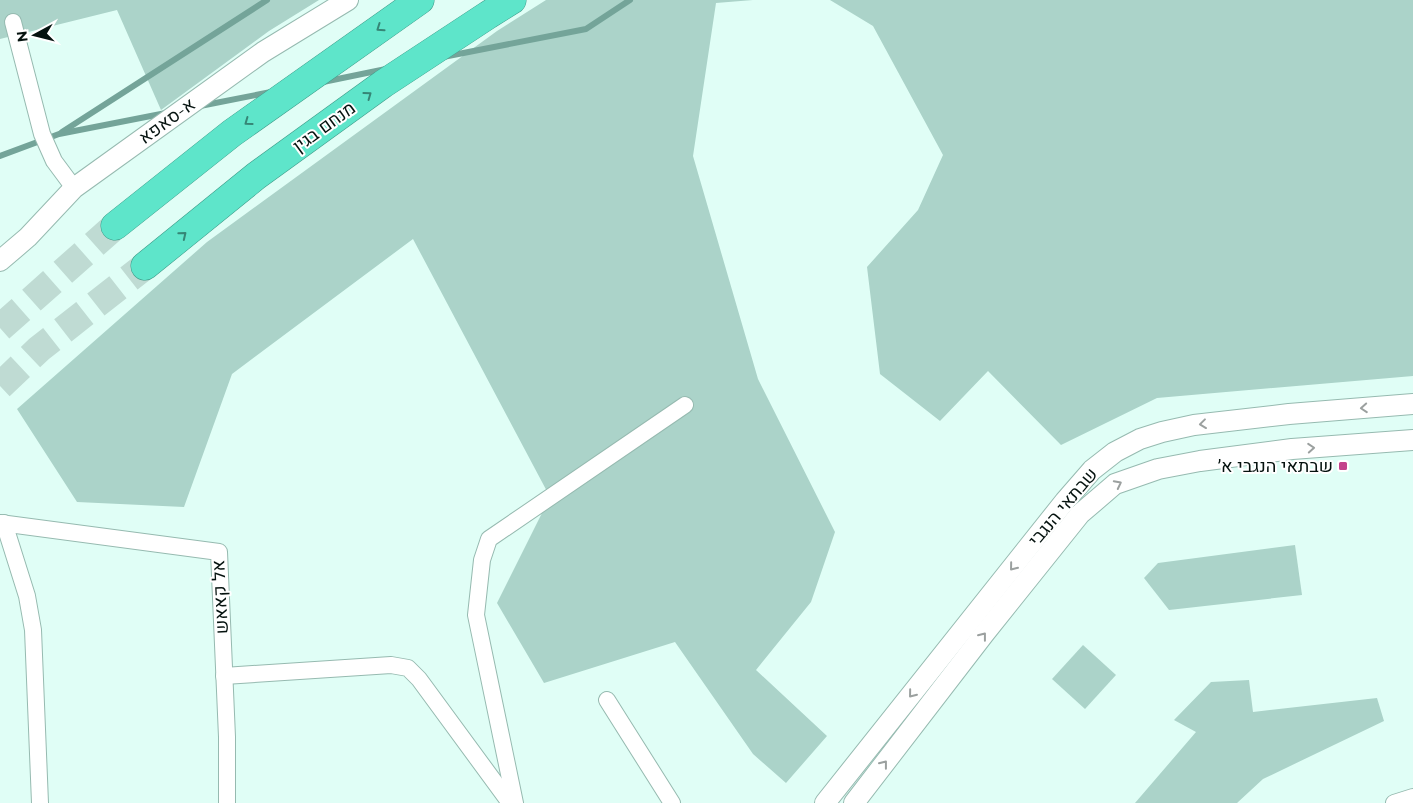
<svg xmlns="http://www.w3.org/2000/svg" width="1413" height="803" font-family="Montserrat,Heebo,sans-serif">
<style>
.green{fill:#abd3c9}
.lines{fill:none;stroke-linecap:round;stroke-linejoin:round}
.stream{stroke:#74a499;stroke-width:6}
.motorway-tunnel{stroke:#bfdbd3;stroke-width:28;stroke-dasharray:28 14;stroke-linecap:butt}
.minor-casing{stroke:#96bab0;stroke-width:18}
.tertiary-casing{stroke:#96bab0;stroke-width:22}
.motorway-casing{stroke:#3f9b89;stroke-width:29}
.minor{stroke:#fff;stroke-width:16}
.tertiary{stroke:#fff;stroke-width:20}
.motorway{stroke:#5ee5ca;stroke-width:28}
.oneway{stroke:#368676}
.oneway2{stroke:#9ba09f}
.poi-dot{fill:#c3428b;stroke:#fff;stroke-width:2}
.labels{text-anchor:middle;stroke-width:4;stroke-linejoin:round;paint-order:stroke}
.street-label{font-size:18px;fill:#05120f;stroke:#fff}
.poi-label{font-size:18px;fill:#05120f;stroke:#fff;text-anchor:end}
</style>
<rect width="100%" height="100%" fill="#e0fef6"/>
<g class="green">
<path d="M 0,0 L 319,0 L 269,31 L 161,110 L 117,10 L 0,39 Z"/>
<path d="M 546,0 L 753,0 L 716,3 L 693,156 L 758,379 L 835,532 L 811,602 L 756,670 L 827,736 L 786,783 L 753,754 L 675,642 L 544,683 L 497,603 L 550,497 L 413,239 L 232,374 L 184,507 L 77,502 L 17,409 L 207,242 L 497,31 Z"/>
<path d="M 830,0 L 1413,0 L 1413,376 L 1157,398 L 1061,445 L 988,371 L 940,421 L 880,374 L 867,267 L 918,210 L 943,155 L 873,26 Z"/>
<path d="M 1295,545 L 1302,595 L 1169,610 L 1144,578 L 1158,563 Z"/>
<path d="M 1083,645 L 1116,675 L 1085,709 L 1052,679 Z"/>
<path d="M 1249,680 L 1253,712 L 1377,698 L 1384,721 L 1263,779 L 1237,803 L 1135,803 L 1196,732 L 1174,720 L 1211,682 Z"/>
</g>
<g class="lines">
<g class="stream">
<path d="M 443,57 L 586,29 L 630,0"/>
<path d="M 323,82 L 386,69"/>
<path d="M 200,106 L 271,92"/>
<path d="M 62,132 L 267,0"/>
<path d="M 0,156 L 59,134 L 166,113"/>
</g>
<g class="motorway-tunnel">
<path d="M 0,328 L 115,226"/>
<path d="M 0,386 L 39,349 L 145,266"/>
</g>
<defs>
<g id="minor">
<path d="M 13,22 L 42,134 L 54,161 L 74,188"/>
<path d="M 0,523 L 219,552 L 227,737 L 227,803"/>
<path d="M 4,523 L 27,596 L 33,630 L 40,803"/>
<path d="M 224,676 L 391,665 L 408,668 L 419,679 L 510,803"/>
<path d="M 607,700 L 672,803"/>
<path d="M 515,803 L 476,615 L 482,560 L 489,539 L 685,405"/>
<path d="M 1394,803 L 1413,797"/>
</g>
<g id="tertiary">
<path d="M 0,261 L 28,237 L 74,188 L 263,52 L 348,0"/>
<path d="M 825,803 L 1065,501 L 1092,470 L 1115,452 L 1140,439 L 1162,432 L 1194,425 L 1289,414 L 1413,404"/>
<path d="M 854,803 L 984,634 L 1080,514 L 1115,484 L 1158,469 L 1200,461 L 1292,449 L 1413,440"/>
</g>
<g id="motorway">
<path d="M 115,226 L 232,133 L 420,0"/>
<path d="M 145,266 L 256,176 L 383,84 L 488,15 L 512,0"/>
</g>
</defs>
<use href="#minor" class="minor-casing"/>
<use href="#tertiary" class="tertiary-casing"/>
<use href="#motorway" class="motorway-casing"/>
<use href="#minor" class="minor"/>
<use href="#tertiary" class="tertiary"/>
<use href="#motorway" class="motorway"/>
</g>
<defs><path id="oneway-chevron" d="M-2-3.5L2.5 0L-2 3.5" fill="none" stroke-width="1.6" stroke-linecap="round" stroke-linejoin="round" transform="scale(1.25)"/></defs>
<g class="oneway">
<use href="#oneway-chevron" transform="translate(380 28) rotate(145)"/>
<use href="#oneway-chevron" transform="translate(368 95) rotate(-36)"/>
<use href="#oneway-chevron" transform="translate(248 122) rotate(144)"/>
<use href="#oneway-chevron" transform="translate(183 235) rotate(-39)"/>
</g>
<g class="oneway2">
<use href="#oneway-chevron" transform="translate(1364 408) rotate(176)"/>
<use href="#oneway-chevron" transform="translate(1203 424) rotate(173)"/>
<use href="#oneway-chevron" transform="translate(1311 448) rotate(-4)"/>
<use href="#oneway-chevron" transform="translate(1118 484) rotate(-27)"/>
<use href="#oneway-chevron" transform="translate(1013 567) rotate(129)"/>
<use href="#oneway-chevron" transform="translate(983 636) rotate(-52)"/>
<use href="#oneway-chevron" transform="translate(912 694) rotate(129)"/>
<use href="#oneway-chevron" transform="translate(884 764) rotate(-52)"/>
</g>
<rect class="poi-dot" x="1338" y="461" width="10" height="10" rx="2.5"/>
<g class="labels">
<g class="street-label">
<text transform="translate(167 121) rotate(-36)" y="6">א-סאפא</text>
<text transform="translate(324 127) rotate(-36)" y="6">מנחם בגין</text>
<text transform="translate(1063 507) rotate(-50)" y="6">שבתאי הנגבי</text>
<text transform="translate(220 597) rotate(-93)" y="6">אל קאאש</text>
</g>
<g class="poi-label">
<text x="1333" y="472">שבתאי הנגבי א׳</text>
</g>
</g>
<g transform="translate(35 35) rotate(263)" stroke="#ffffff" stroke-width="4" paint-order="stroke">
<path d="M0-4L9 19L0 12L-9 19Z" fill="#05120f"/>
<text y="-8" font-size="14" font-weight="bold" text-anchor="middle" fill="#05120f">N</text>
</g>
</svg>
